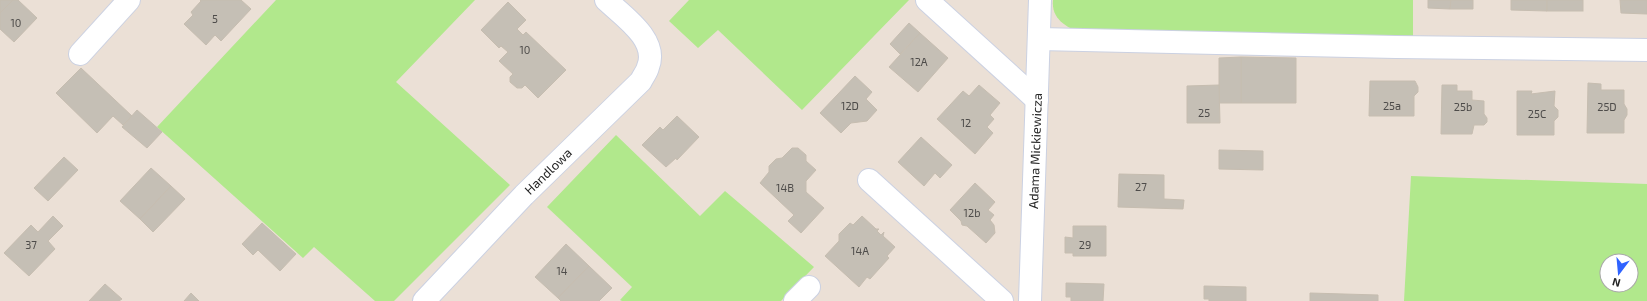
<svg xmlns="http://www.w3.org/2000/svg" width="1647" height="301" font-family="'Exo 2',sans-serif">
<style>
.green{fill:#b1e88c;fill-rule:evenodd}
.building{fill:#c5bfb5;stroke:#c6bdb0}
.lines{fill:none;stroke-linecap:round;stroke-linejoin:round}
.minor-casing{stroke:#cbd1e2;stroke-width:24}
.minor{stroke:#fff;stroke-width:22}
.labels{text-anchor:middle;stroke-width:3;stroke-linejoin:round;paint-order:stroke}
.number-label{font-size:11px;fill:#4e4c4a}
.street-label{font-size:13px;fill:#262626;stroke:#fff}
</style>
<rect width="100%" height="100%" fill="#ebe0d6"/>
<g class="green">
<path d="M 276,0 L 475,0 L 396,82 L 510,185 L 394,301 L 375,301 L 314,247 L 303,258 L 157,127 Z"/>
<path d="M 689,0 L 909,0 L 802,110 L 718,30 L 698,48 L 669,21 Z"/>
<path d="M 1053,0 L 1413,0 L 1413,36 L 1360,38 L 1085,35 C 1068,28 1051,20 1053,0 Z"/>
<path d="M 616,135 L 700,216 L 725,191 L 814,267 L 781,301 L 622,301 L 620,300 L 632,287 L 547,207 Z"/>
<path d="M 1411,176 L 1647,184 L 1647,301 L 1404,301 ZM 1607,261 L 1631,261 L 1631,285 L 1607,285 Z"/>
</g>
<g class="building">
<path d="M 0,0 L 13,0 L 0,13 Z"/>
<path d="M 13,0 L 18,0 L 37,18 L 14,42 L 0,29 L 0,13 Z"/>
<path d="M 200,0 L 241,0 L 251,9 L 221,41 L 215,35 L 206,45 L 184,24 L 193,15 L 191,12 L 201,1 Z"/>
<path d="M 1428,0 L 1451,0 L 1450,9 L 1428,8 Z"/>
<path d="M 1451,0 L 1473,0 L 1473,9 L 1450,9 Z"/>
<path d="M 1511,0 L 1547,0 L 1547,11 L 1511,10 Z"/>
<rect x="1547" y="0" width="36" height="11"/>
<path d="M 1620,0 L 1647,0 L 1647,14 L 1621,13 Z"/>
<path d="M 508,2 L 526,20 L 517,29 L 523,35 L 526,32 L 566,70 L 538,98 L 525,85 L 522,88 L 517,88 L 510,82 L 510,77 L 513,74 L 499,61 L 508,52 L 501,46 L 499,48 L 481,30 Z"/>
<path d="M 909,23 L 920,33 L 900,54 L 890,44 Z"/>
<path d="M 920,33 L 948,58 L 918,92 L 889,67 Z"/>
<path d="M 1241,57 L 1296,58 L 1296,103 L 1241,103 Z"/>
<path d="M 1241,57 L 1241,103 L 1219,103 L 1219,58 Z"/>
<path d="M 81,68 L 132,116 L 123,125 L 113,116 L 97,133 L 56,93 Z"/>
<path d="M 855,76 L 872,92 L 866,99 L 877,110 L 867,121 L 851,123 L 841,133 L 820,113 Z"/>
<path d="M 1370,81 L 1415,81 L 1418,87 L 1418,92 L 1414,96 L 1414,116 L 1369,116 Z"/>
<path d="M 1588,83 L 1601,84 L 1601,90 L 1624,90 L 1624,104 L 1627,109 L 1627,115 L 1624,120 L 1624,133 L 1587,133 Z"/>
<path d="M 979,85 L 1000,103 L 990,115 L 994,119 L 987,127 L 993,133 L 975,154 L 937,119 L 963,91 L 969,96 Z"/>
<path d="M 1219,85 L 1220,123 L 1187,123 L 1187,86 Z"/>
<path d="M 1442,85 L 1457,85 L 1457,91 L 1472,91 L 1472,100 L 1484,101 L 1484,114 L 1487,118 L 1487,122 L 1484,125 L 1474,125 L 1472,134 L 1441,134 Z"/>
<path d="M 1517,91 L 1532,91 L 1531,94 L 1555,91 L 1554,106 L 1558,110 L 1558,117 L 1554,121 L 1554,135 L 1517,135 Z"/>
<path d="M 137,110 L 162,132 L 147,148 L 122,127 Z"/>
<path d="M 677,116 L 699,137 L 677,160 L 676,158 L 666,167 L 642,145 L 660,127 L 663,130 Z"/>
<path d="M 921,137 L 952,165 L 940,178 L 935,173 L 924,186 L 898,162 Z"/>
<path d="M 792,148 L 798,148 L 806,155 L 806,161 L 816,170 L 806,181 L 806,192 L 824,208 L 801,233 L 788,221 L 794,215 L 760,183 L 769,172 L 769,166 L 776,159 L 782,158 Z"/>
<path d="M 1219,150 L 1263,151 L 1263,170 L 1219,169 Z"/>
<path d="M 64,157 L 78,170 L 48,201 L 34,188 Z"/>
<path d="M 151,168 L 171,186 L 140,219 L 120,201 Z"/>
<path d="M 1119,174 L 1164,175 L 1164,199 L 1184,200 L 1183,209 L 1118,207 Z"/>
<path d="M 975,183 L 995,202 L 988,210 L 994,215 L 990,220 L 994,225 L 995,233 L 986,243 L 967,226 L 962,225 L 961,221 L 950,210 Z"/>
<path d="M 171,186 L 185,199 L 153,232 L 140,219 Z"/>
<path d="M 53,216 L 63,226 L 48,241 L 55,249 L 29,276 L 4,253 L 31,225 L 38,232 Z"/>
<path d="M 862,216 L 876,229 L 879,229 L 877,231 L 881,235 L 884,232 L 883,236 L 895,247 L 887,256 L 889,258 L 870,279 L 867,277 L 859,287 L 825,256 L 839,241 L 839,234 L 850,223 L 853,225 Z"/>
<path d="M 262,223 L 296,254 L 280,271 L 258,250 L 253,255 L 242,244 Z"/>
<path d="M 1073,226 L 1106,226 L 1106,256 L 1073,256 L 1073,253 L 1065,253 L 1065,237 L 1073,238 Z"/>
<path d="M 566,244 L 589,266 L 558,298 L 535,277 Z"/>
<path d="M 589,266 L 612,288 L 599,301 L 561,301 L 558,298 Z"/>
<path d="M 1066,283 L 1104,284 L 1103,301 L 1071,301 L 1071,297 L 1066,297 Z"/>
<path d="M 105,284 L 122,299 L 119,301 L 89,301 Z"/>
<path d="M 1204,286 L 1246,287 L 1246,301 L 1209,301 L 1209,299 L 1204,299 Z"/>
<path d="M 191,293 L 199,301 L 184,301 Z"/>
<path d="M 1310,293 L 1378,295 L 1378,301 L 1310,301 Z"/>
</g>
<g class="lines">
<defs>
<g id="minor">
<path d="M 927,0 L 1037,100"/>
<path d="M 1039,39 L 1396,47 L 1647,50"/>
<path d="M 80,54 L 129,0"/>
<path d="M 869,180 L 1002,301"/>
<path d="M 424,301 L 524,195 L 641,81 C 643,76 647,72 648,67 C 659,40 623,16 606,0"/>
<path d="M 795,301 L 809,287"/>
<path d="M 1030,301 L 1040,0"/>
</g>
</defs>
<use href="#minor" class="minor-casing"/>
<use href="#minor" class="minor"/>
</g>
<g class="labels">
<g class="number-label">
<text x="215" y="23">5</text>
<text x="16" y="27">10</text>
<text x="525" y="54">10</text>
<text x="919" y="66">12A</text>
<text x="850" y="110">12D</text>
<text x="1392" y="110">25a</text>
<text x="1463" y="111">25b</text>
<text x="1607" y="111">25D</text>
<text x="1204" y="117">25</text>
<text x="1537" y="118">25C</text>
<text x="966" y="127">12</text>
<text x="1141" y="191">27</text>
<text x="785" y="192">14B</text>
<text x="972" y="217">12b</text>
<text x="31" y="249">37</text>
<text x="1085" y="249">29</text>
<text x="860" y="255">14A</text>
<text x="562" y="275">14</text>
</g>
<g class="street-label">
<text transform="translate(1035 151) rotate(-88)" y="5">Adama Mickiewicza</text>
<text transform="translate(548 171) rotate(-44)" y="5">Handlowa</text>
</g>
</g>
<g transform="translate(1619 273) rotate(196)"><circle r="19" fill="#ffffff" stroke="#a8a8a8"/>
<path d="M0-3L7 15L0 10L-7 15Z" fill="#2f63ff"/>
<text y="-6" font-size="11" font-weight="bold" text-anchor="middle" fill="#262626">N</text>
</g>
</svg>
